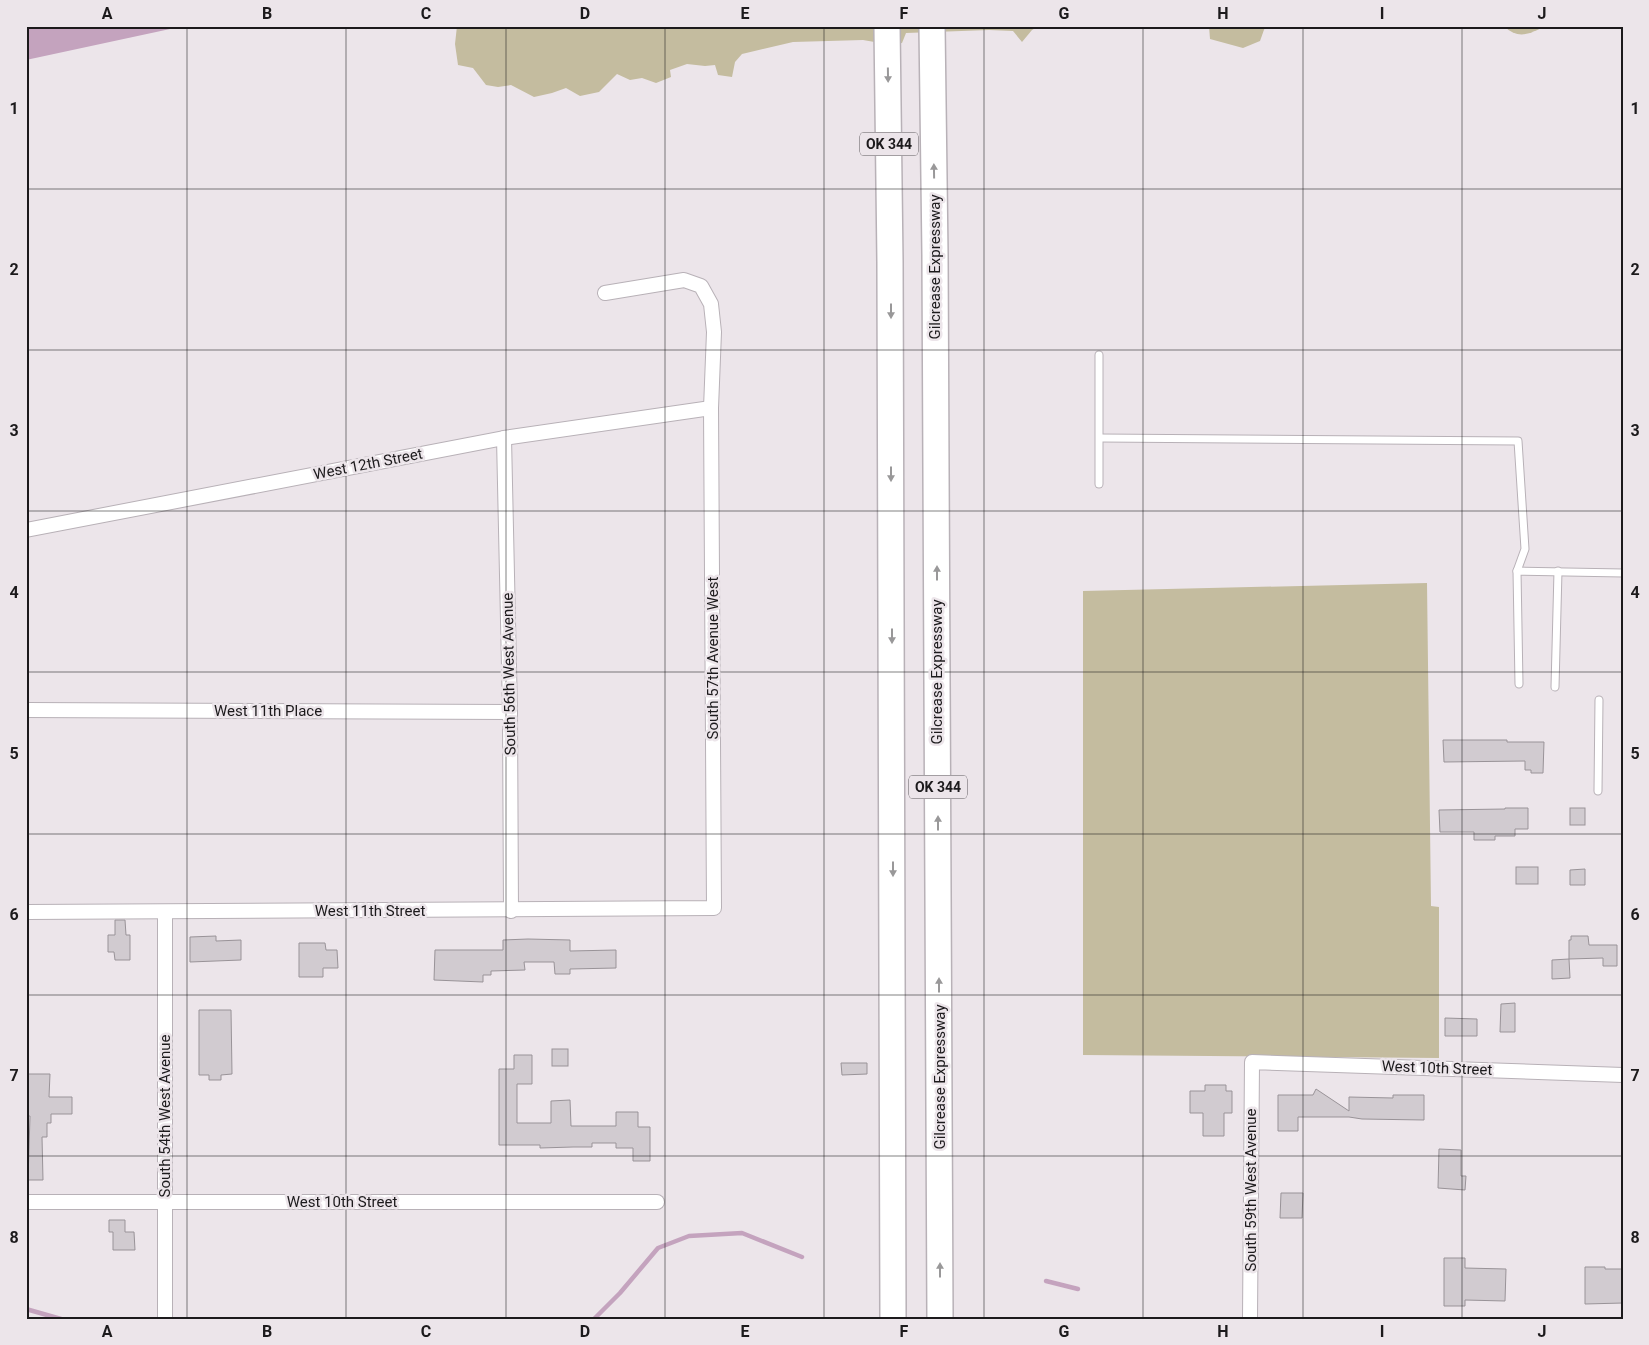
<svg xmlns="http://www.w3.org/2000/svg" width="1649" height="1345" font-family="Roboto,sans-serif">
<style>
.green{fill:#c4bc9f}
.water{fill:#c4a3be}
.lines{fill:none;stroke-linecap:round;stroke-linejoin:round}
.stream{stroke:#c4a3be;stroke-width:4.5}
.building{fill:#d1cbd0;stroke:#999398}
.lane-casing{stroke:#b8b1b7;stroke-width:9}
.street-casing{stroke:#b8b1b7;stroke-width:16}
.highway-casing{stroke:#b8b1b7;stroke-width:28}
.lane{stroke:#fff;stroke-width:7}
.street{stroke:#fff;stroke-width:14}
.highway{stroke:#fff;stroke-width:25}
.oneway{fill:#999899}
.grid{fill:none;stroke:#1c1a1c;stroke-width:1;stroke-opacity:0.55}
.labels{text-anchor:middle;stroke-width:5;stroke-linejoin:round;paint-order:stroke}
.shield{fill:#ece5ea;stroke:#5a575a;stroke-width:1}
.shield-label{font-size:14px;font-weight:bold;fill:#1c1a1c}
.street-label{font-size:15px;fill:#1c1a1c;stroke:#ece5ea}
.neatline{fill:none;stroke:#1c1a1c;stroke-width:2}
.grid-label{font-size:16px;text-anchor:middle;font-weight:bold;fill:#1c1a1c}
</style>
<rect width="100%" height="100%" fill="#ece5ea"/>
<g class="green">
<path d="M 457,26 L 1039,26 L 1032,30 L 1022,42 L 1013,31 L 989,30 L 906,33 L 902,43 L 886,44 L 863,40 L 793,42 L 742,54 L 735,62 L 732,77 L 718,75 L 715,65 L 705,66 L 687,64 L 670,70 L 671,77 L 656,83 L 642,78 L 630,80 L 617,74 L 599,92 L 580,96 L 566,88 L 552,93 L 534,97 L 511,85 L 498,87 L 486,85 L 473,68 L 458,65 L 455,44 Z"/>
<path d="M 1209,26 L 1265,26 L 1265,27 L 1260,41 L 1243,48 L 1210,39 Z"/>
<path d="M 1504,26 L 1545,26 C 1530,34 1518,40 1504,26 Z"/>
<path d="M 1427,583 L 1431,906 L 1439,907 L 1439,1058 L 1083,1055 L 1083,591 Z"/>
</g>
<path class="water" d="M 26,26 L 184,26 L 26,60 Z"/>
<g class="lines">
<g class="stream">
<path d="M 1046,1281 L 1078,1289"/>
<path d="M 26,1309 L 61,1319"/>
<path d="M 594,1319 L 620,1293 L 658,1248 L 689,1236 L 742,1233 L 802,1257"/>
</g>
</g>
<g class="building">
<path d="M 1443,740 L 1507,740 L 1507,742 L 1544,742 L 1543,773 L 1531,773 L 1531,770 L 1525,770 L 1525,761 L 1444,762 Z"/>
<path d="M 1505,808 L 1528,808 L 1528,829 L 1515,829 L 1515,836 L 1495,836 L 1495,840 L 1474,840 L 1474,832 L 1440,832 L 1439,810 L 1505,809 Z"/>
<rect x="1570" y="808" width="15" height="17"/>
<rect x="1516" y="867" width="22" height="17"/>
<path d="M 1585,869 L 1585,885 L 1570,885 L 1570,870 Z"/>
<path d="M 115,920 L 125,920 L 126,935 L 130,935 L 130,960 L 115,960 L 114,952 L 108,952 L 108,935 L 115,935 Z"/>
<path d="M 216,936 L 216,941 L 241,940 L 241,960 L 190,962 L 190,937 Z"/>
<path d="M 1571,936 L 1588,936 L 1589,945 L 1617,945 L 1617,966 L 1603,966 L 1603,958 L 1569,959 L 1570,978 L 1552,979 L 1552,960 L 1569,959 L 1569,940 L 1571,940 Z"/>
<path d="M 528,939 L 570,940 L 570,951 L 616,950 L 616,968 L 570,969 L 570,974 L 555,974 L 554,962 L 524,962 L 525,970 L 491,971 L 491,975 L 483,975 L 483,982 L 434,980 L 435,950 L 503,950 L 503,940 Z"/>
<path d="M 299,943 L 325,943 L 326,950 L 337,950 L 338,968 L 323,968 L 323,977 L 299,977 Z"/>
<path d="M 1515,1003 L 1515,1032 L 1500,1032 L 1501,1004 Z"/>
<path d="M 199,1010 L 231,1010 L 232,1074 L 221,1075 L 221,1080 L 209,1080 L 209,1075 L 199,1075 Z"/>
<path d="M 1445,1018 L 1477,1019 L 1477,1036 L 1445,1036 Z"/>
<rect x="552" y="1049" width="16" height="17"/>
<path d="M 514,1055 L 532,1055 L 532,1084 L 517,1084 L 517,1123 L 551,1123 L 551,1101 L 570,1100 L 571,1126 L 616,1126 L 616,1112 L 638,1112 L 638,1127 L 650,1127 L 650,1161 L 633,1161 L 633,1148 L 616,1148 L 616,1143 L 592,1143 L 592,1147 L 573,1147 L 540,1148 L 540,1145 L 499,1145 L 499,1069 L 514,1069 Z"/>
<path d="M 841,1063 L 867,1063 L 867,1074 L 842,1075 Z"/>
<path d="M 26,1074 L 50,1074 L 49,1097 L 72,1097 L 72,1114 L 51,1114 L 51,1123 L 47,1123 L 47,1137 L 42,1137 L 43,1180 L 28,1180 L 30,1116 L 26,1116 Z"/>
<path d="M 1205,1085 L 1226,1085 L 1226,1091 L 1232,1091 L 1232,1113 L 1224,1113 L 1224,1136 L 1203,1136 L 1203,1113 L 1190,1113 L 1190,1091 L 1205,1091 Z"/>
<path d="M 1316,1089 L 1349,1111 L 1349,1097 L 1393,1098 L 1393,1095 L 1424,1095 L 1424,1120 L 1362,1119 L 1349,1117 L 1298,1117 L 1298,1131 L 1278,1131 L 1278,1095 L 1313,1095 Z"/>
<path d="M 1439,1149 L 1461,1150 L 1461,1176 L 1466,1176 L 1465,1190 L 1438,1188 Z"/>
<path d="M 1281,1193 L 1303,1193 L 1302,1218 L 1280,1218 Z"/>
<path d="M 109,1220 L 125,1220 L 125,1232 L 134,1232 L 135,1250 L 113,1250 L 113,1232 L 109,1232 Z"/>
<path d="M 1444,1258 L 1465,1258 L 1465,1268 L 1506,1269 L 1505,1301 L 1465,1300 L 1465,1306 L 1444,1306 Z"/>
<path d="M 1585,1267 L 1605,1267 L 1605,1269 L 1623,1269 L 1623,1303 L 1585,1304 Z"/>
</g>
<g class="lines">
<defs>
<g id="lane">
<path d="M 1099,355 L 1099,484"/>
<path d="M 1100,438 L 1518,441 L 1525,549 L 1517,571"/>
<path d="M 1519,684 L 1517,571 L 1623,573"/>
<path d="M 1555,687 L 1558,571"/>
<path d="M 1598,791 L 1599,700"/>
</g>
<g id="street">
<path d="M 504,438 L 510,712 L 511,911"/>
<path d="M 26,530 L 504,438 L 711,408"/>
<path d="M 26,710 L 510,712"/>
<path d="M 26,912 L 714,908 L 711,408 L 714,332 L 711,304 L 701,286 L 684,280 L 605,293"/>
<path d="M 26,1202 L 657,1202"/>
<path d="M 165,1319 L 165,913"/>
<path d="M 1250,1319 L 1252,1062 L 1623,1075"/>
</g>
<g id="highway">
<path d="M 887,26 L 890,262 L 893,1319"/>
<path d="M 932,26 L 935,255 L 940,1319"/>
</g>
</defs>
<use href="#lane" class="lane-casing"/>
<use href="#street" class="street-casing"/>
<use href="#highway" class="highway-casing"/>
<use href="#lane" class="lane"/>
<use href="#street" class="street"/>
<use href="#highway" class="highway"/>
</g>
<defs><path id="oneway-solid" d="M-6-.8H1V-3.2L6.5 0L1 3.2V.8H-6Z" transform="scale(1.25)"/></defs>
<g class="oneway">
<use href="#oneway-solid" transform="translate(888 75) rotate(89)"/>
<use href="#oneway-solid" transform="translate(934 171) rotate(-91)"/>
<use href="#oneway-solid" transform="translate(891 311) rotate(90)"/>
<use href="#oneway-solid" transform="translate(891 474) rotate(90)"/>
<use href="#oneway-solid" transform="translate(937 573) rotate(-90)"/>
<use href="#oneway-solid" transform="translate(892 636) rotate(90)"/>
<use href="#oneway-solid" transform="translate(938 823) rotate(-90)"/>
<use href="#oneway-solid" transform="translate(893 869) rotate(90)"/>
<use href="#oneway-solid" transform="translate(939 985) rotate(-90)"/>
<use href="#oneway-solid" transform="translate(940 1270) rotate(-90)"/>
</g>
<path class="grid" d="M 187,26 L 187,1319M 346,26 L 346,1319M 506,26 L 506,1319M 665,26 L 665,1319M 824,26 L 824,1319M 984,26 L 984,1319M 1143,26 L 1143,1319M 1303,26 L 1303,1319M 1462,26 L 1462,1319M 26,189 L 1623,189M 26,350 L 1623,350M 26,511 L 1623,511M 26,672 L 1623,672M 26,834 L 1623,834M 26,995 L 1623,995M 26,1156 L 1623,1156"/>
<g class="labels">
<g class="shield">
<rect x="860" y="132.5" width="58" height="23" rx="4"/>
<rect x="909" y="775.5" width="58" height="23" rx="4"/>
</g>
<g class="shield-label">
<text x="889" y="149">OK 344</text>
<text x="938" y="792">OK 344</text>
</g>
<g class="street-label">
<text transform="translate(935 267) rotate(-90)" y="5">Gilcrease Expressway</text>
<text transform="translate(368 464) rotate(-11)" y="5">West 12th Street</text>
<text transform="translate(713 658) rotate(-90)" y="5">South 57th Avenue West</text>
<text transform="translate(937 672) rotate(-90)" y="5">Gilcrease Expressway</text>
<text transform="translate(509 674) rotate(-91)" y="5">South 56th West Avenue</text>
<text x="268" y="716">West 11th Place</text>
<text x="370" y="916">West 11th Street</text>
<text transform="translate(1437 1068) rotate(2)" y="5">West 10th Street</text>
<text transform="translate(940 1077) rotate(-90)" y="5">Gilcrease Expressway</text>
<text transform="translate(165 1116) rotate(-90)" y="5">South 54th West Avenue</text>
<text transform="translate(1251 1190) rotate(-90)" y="5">South 59th West Avenue</text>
<text x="342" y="1207">West 10th Street</text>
</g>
</g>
<rect width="1649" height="1345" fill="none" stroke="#ece5ea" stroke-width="55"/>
<rect x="28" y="28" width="1594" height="1290" class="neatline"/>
<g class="grid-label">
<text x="107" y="19">A</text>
<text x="267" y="19">B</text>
<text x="426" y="19">C</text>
<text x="585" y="19">D</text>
<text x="745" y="19">E</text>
<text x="904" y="19">F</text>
<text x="1064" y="19">G</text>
<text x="1223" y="19">H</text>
<text x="1382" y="19">I</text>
<text x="1542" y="19">J</text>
<text x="14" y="114">1</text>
<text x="1635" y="114">1</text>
<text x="14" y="275">2</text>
<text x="1635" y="275">2</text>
<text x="14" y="436">3</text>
<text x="1635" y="436">3</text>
<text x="14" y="598">4</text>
<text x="1635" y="598">4</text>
<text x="14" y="759">5</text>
<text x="1635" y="759">5</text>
<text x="14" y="920">6</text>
<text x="1635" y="920">6</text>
<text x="14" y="1081">7</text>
<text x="1635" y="1081">7</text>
<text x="14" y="1243">8</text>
<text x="1635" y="1243">8</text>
<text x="107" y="1337">A</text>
<text x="267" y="1337">B</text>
<text x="426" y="1337">C</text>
<text x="585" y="1337">D</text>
<text x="745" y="1337">E</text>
<text x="904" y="1337">F</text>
<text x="1064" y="1337">G</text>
<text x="1223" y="1337">H</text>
<text x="1382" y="1337">I</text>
<text x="1542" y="1337">J</text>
</g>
</svg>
